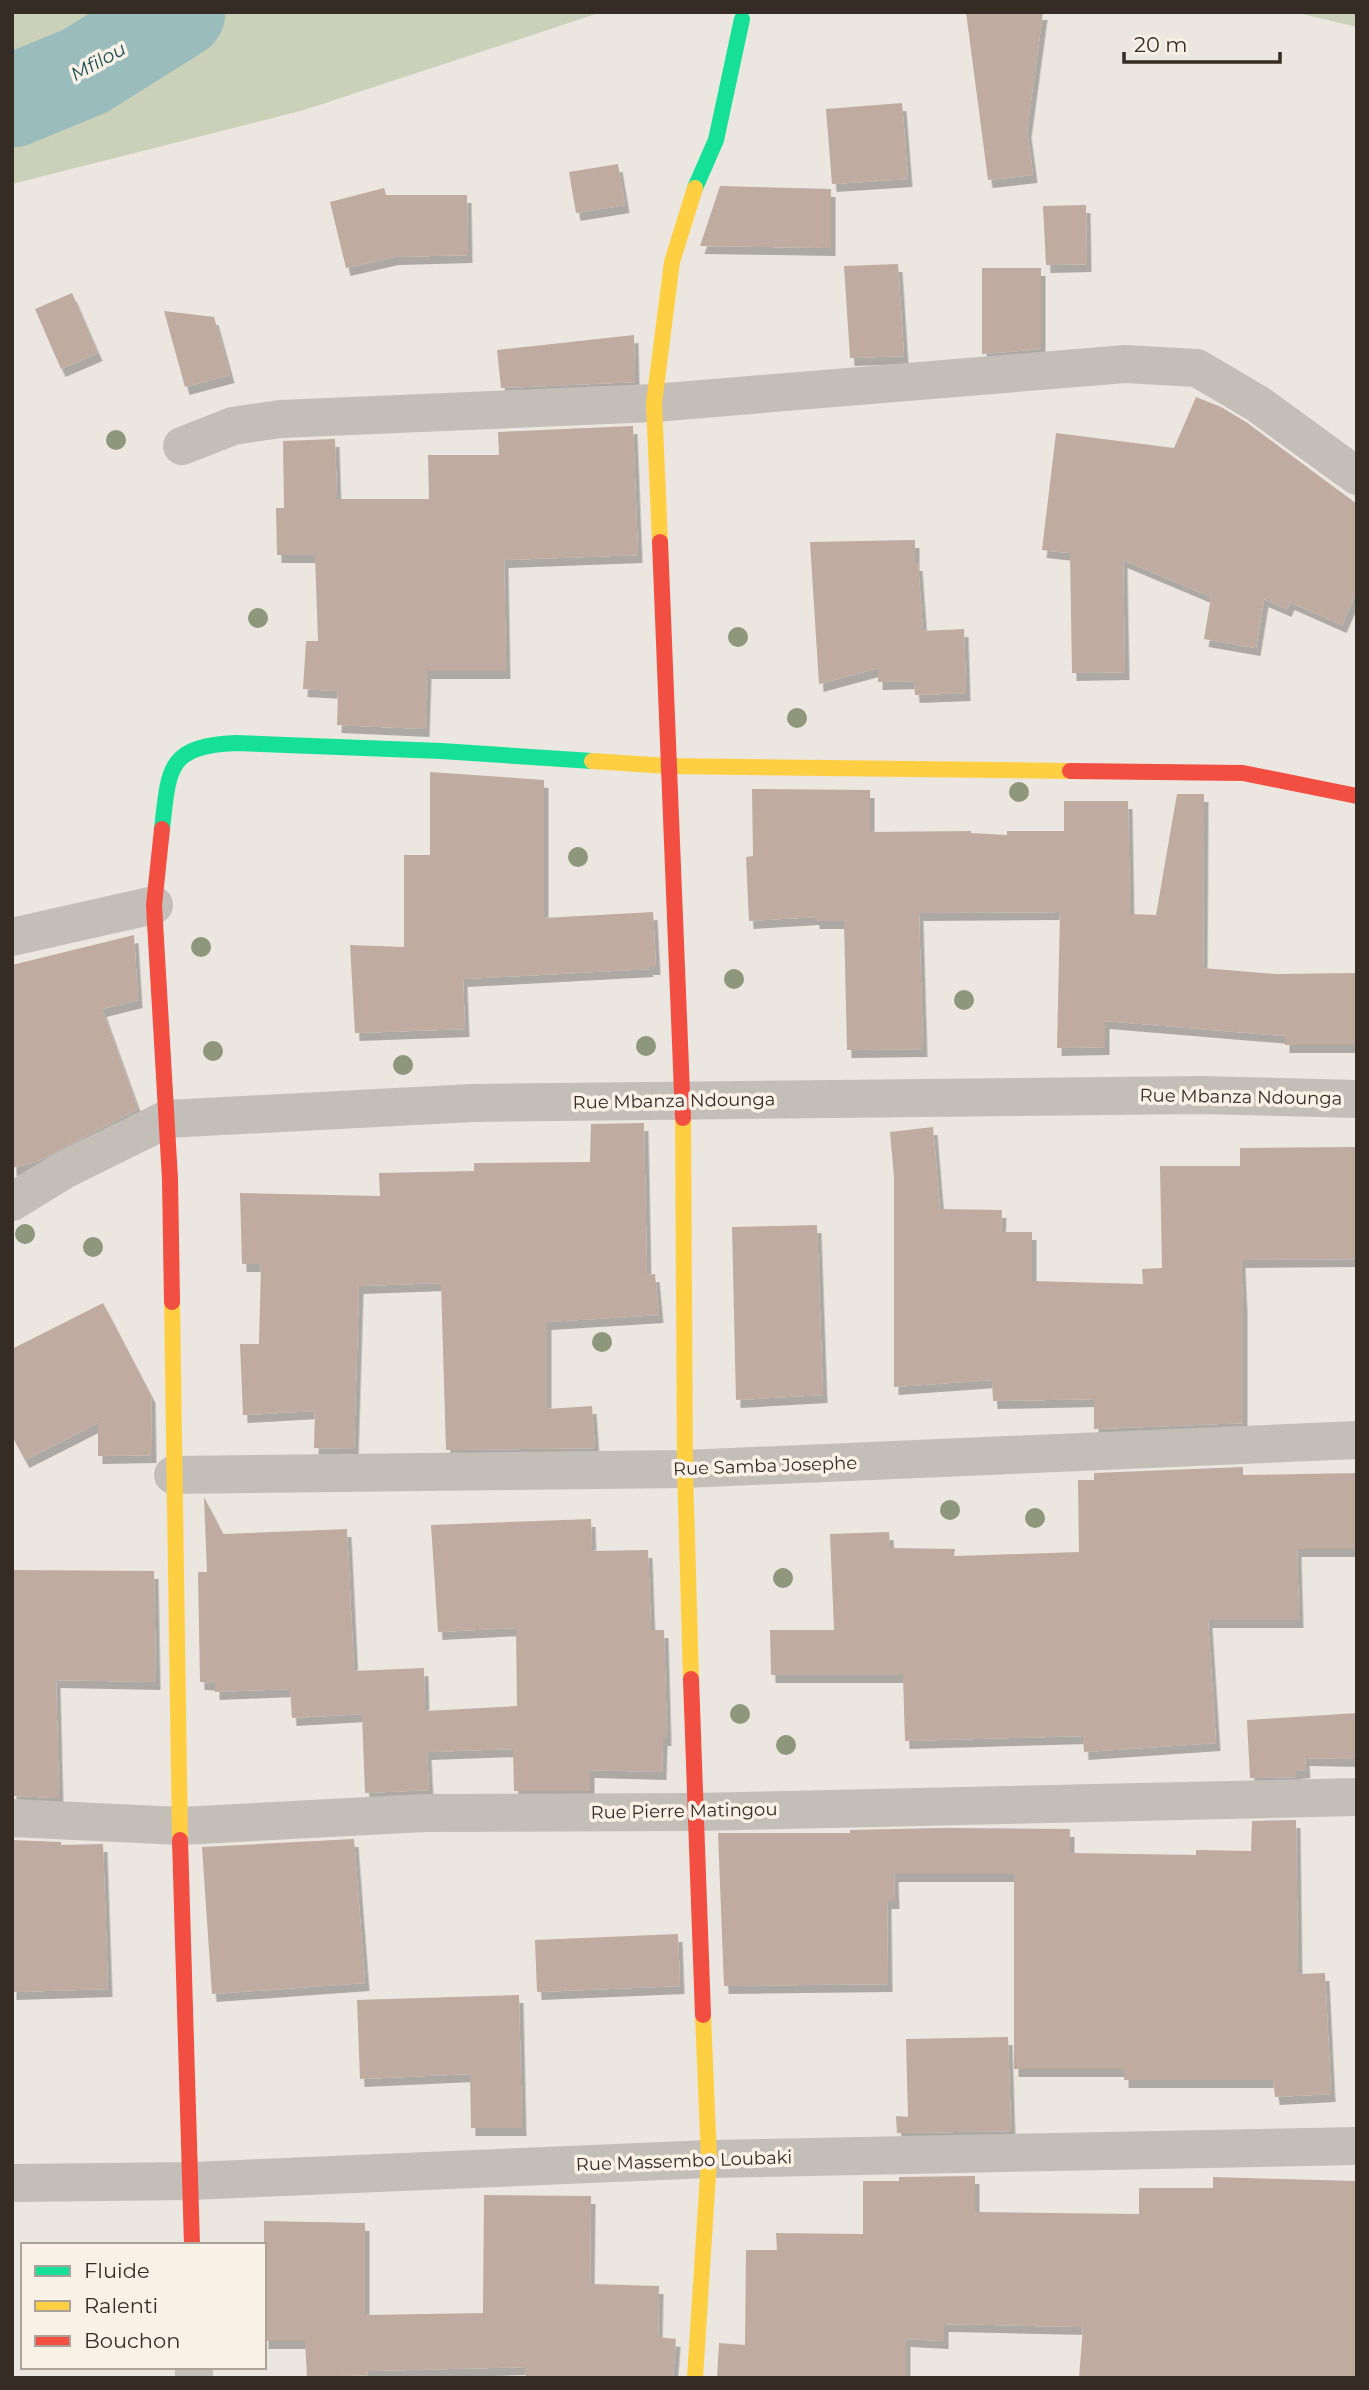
<svg xmlns="http://www.w3.org/2000/svg" width="1369" height="2390" font-family="Montserrat,sans-serif">
<style>
.green{fill:#cbd1b8}
.lines{fill:none;stroke-linecap:round;stroke-linejoin:round}
.river{stroke:#9abcbd;stroke-width:93}
.building{fill:#c0aba0;filter:url(#shadow)}
.street{stroke:#c4beb8;stroke-width:38}
.fast{stroke:#16e098;stroke-width:16}
.slow{stroke:#ffcf43;stroke-width:16}
.jam{stroke:#f24e42;stroke-width:16}
.tree{fill:#8e967b}
.labels{text-anchor:middle;stroke-width:7;stroke-linejoin:round;paint-order:stroke}
.street-label{font-size:18px;fill:#352c26;stroke:#f9f1e5}
.water-label{font-size:19px;font-style:italic;fill:#1c5057;stroke:#f9f1e5}
</style>
<defs>
<filter id="shadow"><feDropShadow dx="4.5" dy="8" stdDeviation="0" flood-color="#0004"/></filter>
</defs>
<rect width="100%" height="100%" fill="#ebe6df"/>
<g class="green">
<path d="M 12,12 L 602,12 L 304,110 L 12,184 Z"/>
<path d="M 1294,12 L 1357,12 L 1357,27 Z"/>
</g>
<g class="lines">
<path class="river" d="M 12,101 L 85,71 L 179,12"/>
</g>
<g class="building">
<path d="M 966,12 L 1043,12 L 1027,130 L 1033,175 L 988,180 Z"/>
<path d="M 902,103 L 908,179 L 832,184 L 826,109 Z"/>
<path d="M 618,164 L 625,205 L 576,213 L 569,172 Z"/>
<path d="M 720,186 L 831,189 L 831,248 L 700,246 Z"/>
<path d="M 384,188 L 386,195 L 467,195 L 468,255 L 394,257 L 346,268 L 330,202 Z"/>
<path d="M 1086,205 L 1087,264 L 1046,265 L 1043,206 Z"/>
<path d="M 898,264 L 904,356 L 850,358 L 844,266 Z"/>
<path d="M 982,268 L 1041,268 L 1041,349 L 982,354 Z"/>
<path d="M 72,293 L 98,353 L 61,369 L 35,309 Z"/>
<path d="M 164,311 L 214,317 L 230,375 L 185,387 Z"/>
<path d="M 634,335 L 635,382 L 501,388 L 497,350 Z"/>
<path d="M 1196,397 L 1221,407 L 1246,422 L 1357,504 L 1357,591 L 1342,625 L 1290,602 L 1287,609 L 1264,599 L 1256,648 L 1204,639 L 1211,597 L 1123,560 L 1125,672 L 1072,673 L 1070,553 L 1042,550 L 1056,433 L 1174,448 Z"/>
<path d="M 633,426 L 638,555 L 504,560 L 506,671 L 427,671 L 425,729 L 337,725 L 338,691 L 303,689 L 306,641 L 318,641 L 315,555 L 277,555 L 276,508 L 284,508 L 283,441 L 335,439 L 337,499 L 429,499 L 428,455 L 499,455 L 498,432 Z"/>
<path d="M 915,540 L 915,563 L 918,563 L 923,631 L 964,629 L 966,693 L 915,695 L 914,681 L 878,682 L 878,668 L 819,684 L 810,542 Z"/>
<path d="M 430,772 L 544,780 L 544,918 L 653,912 L 656,967 L 648,967 L 649,969 L 463,979 L 465,1029 L 355,1033 L 350,945 L 404,947 L 404,855 L 430,855 Z"/>
<path d="M 752,789 L 870,790 L 870,832 L 971,831 L 971,833 L 1007,835 L 1007,831 L 1064,831 L 1064,801 L 1128,801 L 1130,914 L 1156,915 L 1177,794 L 1204,794 L 1203,968 L 1276,974 L 1357,973 L 1357,1045 L 1285,1045 L 1285,1036 L 1105,1021 L 1105,1047 L 1057,1048 L 1060,912 L 919,913 L 923,1049 L 847,1050 L 844,921 L 815,921 L 815,917 L 749,921 L 746,857 L 753,856 Z"/>
<path d="M 134,935 L 138,1000 L 102,1009 L 138,1109 L 36,1162 L 12,1168 L 12,965 Z"/>
<path d="M 644,1123 L 647,1275 L 655,1274 L 659,1315 L 547,1322 L 547,1409 L 592,1406 L 595,1448 L 446,1450 L 441,1283 L 359,1286 L 354,1449 L 314,1448 L 315,1411 L 243,1415 L 240,1344 L 259,1344 L 261,1264 L 242,1264 L 240,1193 L 380,1196 L 379,1173 L 474,1171 L 474,1163 L 590,1162 L 591,1124 Z"/>
<path d="M 933,1127 L 940,1209 L 1002,1210 L 1001,1232 L 1032,1232 L 1032,1281 L 1143,1284 L 1142,1269 L 1162,1268 L 1160,1166 L 1240,1166 L 1240,1148 L 1357,1147 L 1357,1259 L 1241,1260 L 1243,1306 L 1243,1423 L 1094,1429 L 1094,1399 L 993,1401 L 992,1380 L 894,1387 L 894,1177 L 890,1132 Z"/>
<path d="M 817,1225 L 823,1395 L 736,1400 L 732,1227 Z"/>
<path d="M 103,1303 L 151,1395 L 152,1455 L 98,1456 L 98,1423 L 25,1460 L 12,1436 L 12,1349 Z"/>
<path d="M 1243,1467 L 1243,1475 L 1357,1473 L 1357,1549 L 1297,1549 L 1299,1620 L 1208,1620 L 1216,1743 L 1084,1752 L 1083,1736 L 905,1741 L 903,1675 L 771,1675 L 770,1630 L 834,1630 L 830,1534 L 889,1532 L 890,1548 L 955,1549 L 954,1556 L 1079,1552 L 1078,1480 L 1094,1480 L 1094,1473 Z"/>
<path d="M 204,1497 L 223,1534 L 347,1529 L 354,1671 L 424,1668 L 425,1711 L 517,1706 L 516,1628 L 438,1632 L 431,1525 L 591,1519 L 592,1551 L 648,1550 L 651,1630 L 664,1630 L 667,1738 L 663,1738 L 662,1772 L 590,1770 L 590,1791 L 514,1791 L 513,1749 L 427,1752 L 429,1790 L 365,1793 L 362,1714 L 292,1718 L 290,1689 L 215,1692 L 215,1683 L 200,1682 L 198,1572 L 207,1572 Z"/>
<path d="M 12,1570 L 154,1571 L 156,1682 L 56,1680 L 59,1798 L 12,1796 Z"/>
<path d="M 1357,1713 L 1357,1759 L 1305,1758 L 1306,1770 L 1296,1771 L 1296,1777 L 1250,1778 L 1247,1720 Z"/>
<path d="M 1296,1820 L 1298,1974 L 1325,1973 L 1331,2094 L 1275,2097 L 1273,2080 L 1124,2080 L 1124,2069 L 1014,2069 L 1014,1874 L 894,1874 L 895,1901 L 887,1901 L 888,1984 L 724,1986 L 718,1833 L 850,1833 L 850,1830 L 944,1828 L 1070,1829 L 1070,1853 L 1196,1855 L 1196,1850 L 1251,1851 L 1252,1821 Z"/>
<path d="M 354,1839 L 365,1983 L 212,1994 L 202,1847 Z"/>
<path d="M 12,1840 L 61,1842 L 61,1845 L 103,1844 L 108,1989 L 12,1992 Z"/>
<path d="M 678,1934 L 680,1986 L 537,1992 L 535,1940 Z"/>
<path d="M 519,1995 L 522,2128 L 471,2128 L 470,2074 L 360,2079 L 357,2000 Z"/>
<path d="M 1008,2037 L 1011,2131 L 897,2133 L 896,2116 L 908,2117 L 906,2039 Z"/>
<path d="M 975,2176 L 975,2212 L 1139,2214 L 1139,2188 L 1213,2188 L 1213,2177 L 1357,2181 L 1357,2378 L 1079,2378 L 1083,2327 L 944,2324 L 944,2341 L 906,2339 L 906,2378 L 717,2378 L 719,2343 L 745,2345 L 746,2250 L 777,2250 L 776,2233 L 863,2234 L 863,2181 L 899,2181 L 899,2177 Z"/>
<path d="M 484,2195 L 591,2196 L 590,2284 L 659,2286 L 658,2337 L 676,2339 L 673,2378 L 526,2378 L 525,2367 L 367,2371 L 368,2375 L 307,2377 L 305,2341 L 264,2341 L 264,2221 L 365,2223 L 365,2315 L 483,2313 Z"/>
</g>
<g class="lines">
<g class="street">
<path d="M 182,446 L 233,426 L 280,419 L 654,403 L 1125,364 L 1197,368 L 1258,404 L 1357,476"/>
<path d="M 12,937 L 154,905"/>
<path d="M 12,1202 L 64,1170 L 167,1119 L 472,1103 L 1201,1095 L 1357,1099"/>
<path d="M 173,1475 L 685,1469 L 1357,1440"/>
<path d="M 12,1818 L 180,1826 L 425,1813 L 695,1812 L 1357,1797"/>
<path d="M 12,2183 L 191,2181 L 709,2159 L 1357,2146"/>
<path d="M 194,2367 L 194,2378"/>
</g>
<g class="fast">
<path d="M 695,188 L 716,140 L 742,19"/>
<path d="M 162,829 C 169,768 167,746 236,743 L 441,751 L 592,761"/>
</g>
<g class="slow">
<path d="M 660,542 L 654,403 L 672,262 L 695,188"/>
<path d="M 592,761 L 668,766 L 1070,771"/>
<path d="M 683,1118 L 685,1469 L 691,1679"/>
<path d="M 172,1302 L 180,1840"/>
<path d="M 695,2378 L 709,2159 L 703,2015"/>
</g>
<g class="jam">
<path d="M 660,542 L 683,1118"/>
<path d="M 1070,771 L 1243,773 L 1357,796"/>
<path d="M 162,829 L 154,905 L 170,1179 L 172,1302"/>
<path d="M 691,1679 L 703,2015"/>
<path d="M 180,1840 L 192,2245"/>
</g>
</g>
<g class="tree">
<circle cx="116" cy="440" r="10"/>
<circle cx="258" cy="618" r="10"/>
<circle cx="738" cy="637" r="10"/>
<circle cx="797" cy="718" r="10"/>
<circle cx="1019" cy="792" r="10"/>
<circle cx="578" cy="857" r="10"/>
<circle cx="201" cy="947" r="10"/>
<circle cx="734" cy="979" r="10"/>
<circle cx="964" cy="1000" r="10"/>
<circle cx="646" cy="1046" r="10"/>
<circle cx="213" cy="1051" r="10"/>
<circle cx="403" cy="1065" r="10"/>
<circle cx="25" cy="1234" r="10"/>
<circle cx="93" cy="1247" r="10"/>
<circle cx="602" cy="1342" r="10"/>
<circle cx="950" cy="1510" r="10"/>
<circle cx="1035" cy="1518" r="10"/>
<circle cx="783" cy="1578" r="10"/>
<circle cx="740" cy="1714" r="10"/>
<circle cx="786" cy="1745" r="10"/>
</g>
<g class="labels">
<g class="street-label">
<text transform="translate(1241 1097) rotate(1)" y="6">Rue Mbanza Ndounga</text>
<text transform="translate(674 1101) rotate(-1)" y="6">Rue Mbanza Ndounga</text>
<text transform="translate(765 1466) rotate(-2)" y="6">Rue Samba Josephe</text>
<text transform="translate(684 1811) rotate(-1)" y="6">Rue Pierre Matingou</text>
<text transform="translate(684 2161) rotate(-2)" y="6">Rue Massembo Loubaki</text>
</g>
<g class="water-label">
<text transform="translate(98 61) rotate(-29)" y="7">Mfilou</text>
</g>
</g>
<rect width="1369" height="2390" fill="none" stroke="#352c26" stroke-width="28"/>
<rect x="21" y="2243" width="245" height="126" fill="#f9f1e5" stroke="#aba299" stroke-width="2"/>
<rect x="35" y="2266" width="35" height="10" fill="#16e098" stroke="#aba299" stroke-width="2"/>
<text x="84" y="2278" font-size="21" fill="#352c26">Fluide</text>
<rect x="35" y="2301" width="35" height="10" fill="#ffcf43" stroke="#aba299" stroke-width="2"/>
<text x="84" y="2313" font-size="21" fill="#352c26">Ralenti</text>
<rect x="35" y="2336" width="35" height="10" fill="#f24e42" stroke="#aba299" stroke-width="2"/>
<text x="84" y="2348" font-size="21" fill="#352c26">Bouchon</text>
<path d="M1124 52v10h156v-10" fill="none" stroke="#352c26" stroke-width="3.5"/>
<text x="1134" y="52" font-size="21" fill="#352c26" stroke="#f9f1e5" stroke-width="5" paint-order="stroke">20 m</text>
</svg>
